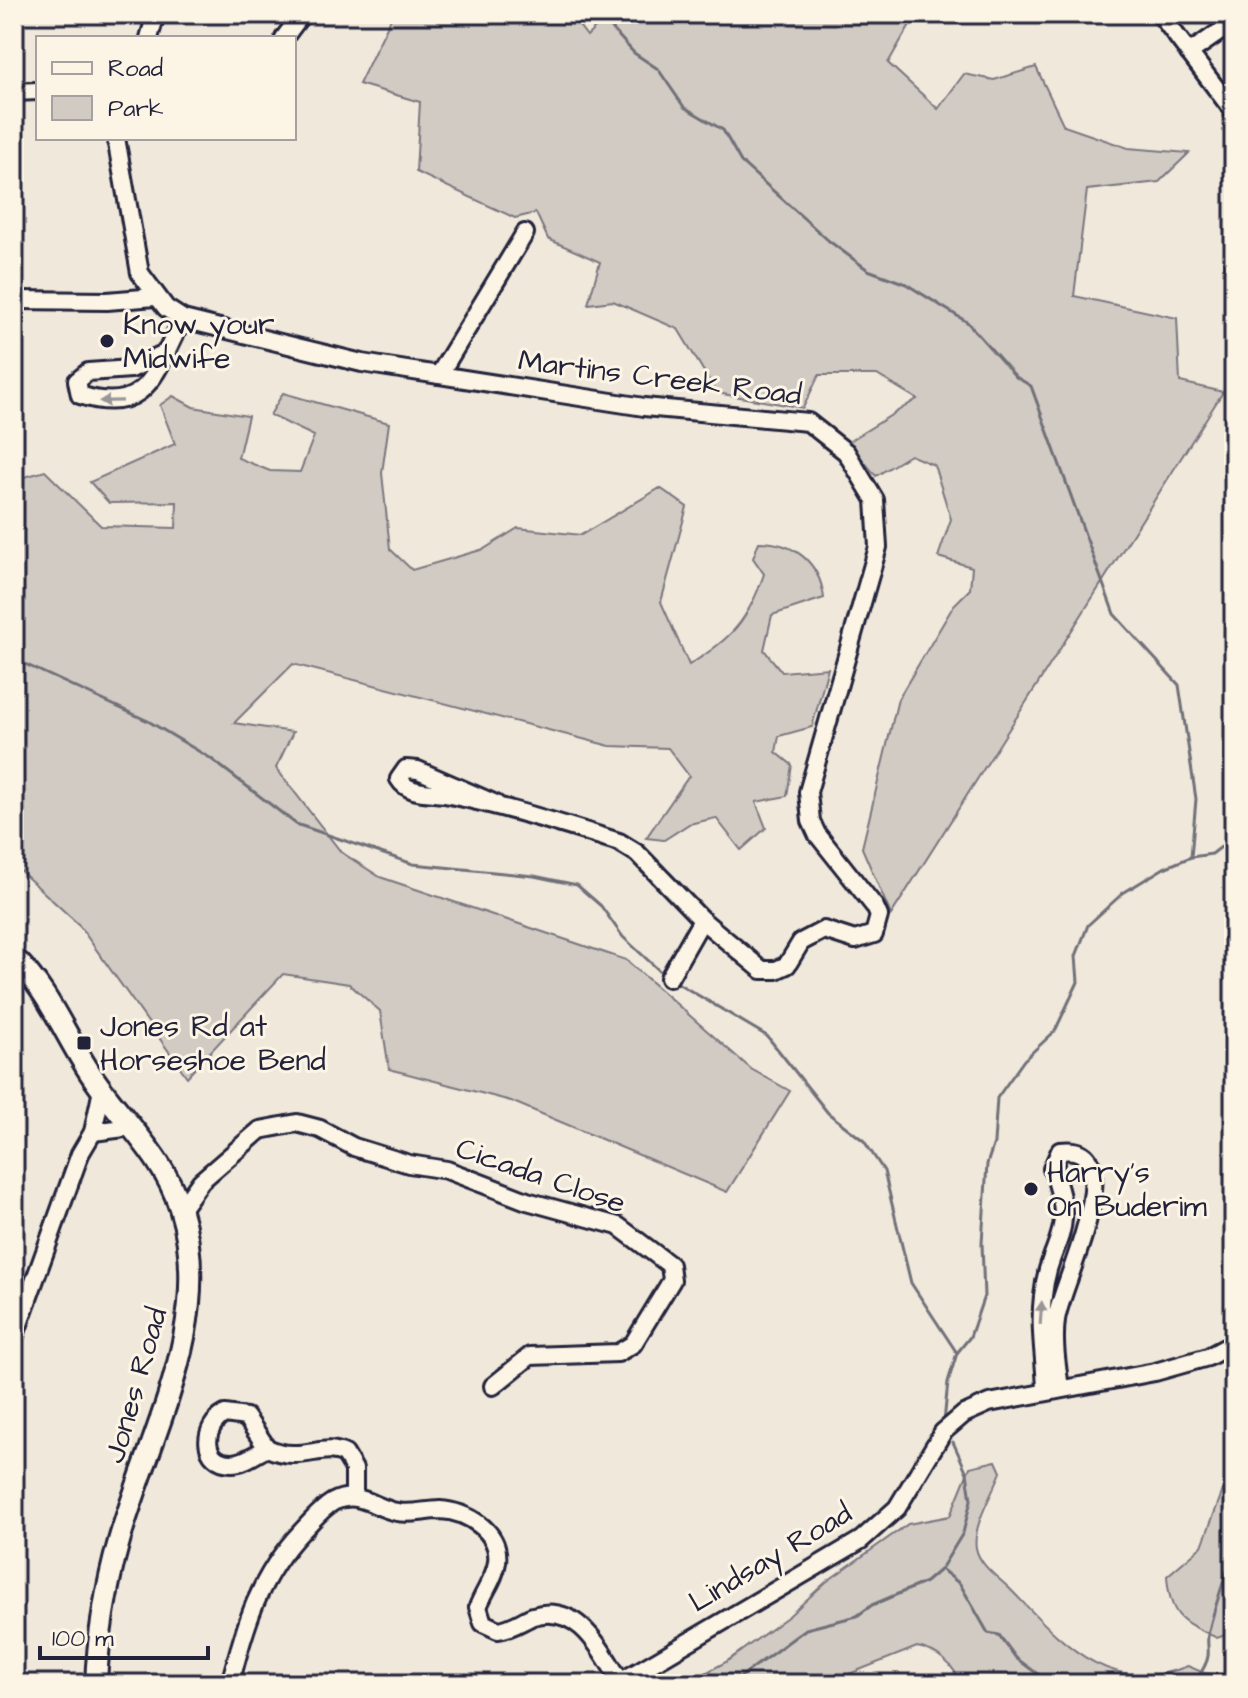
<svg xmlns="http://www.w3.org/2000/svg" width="1248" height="1698" font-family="'Architects Daughter',sans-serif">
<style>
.green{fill:#d1cbc3;stroke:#7a767f;stroke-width:2}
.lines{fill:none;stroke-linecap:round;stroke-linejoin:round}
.stream{stroke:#716f79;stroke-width:3}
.minor-casing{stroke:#22223b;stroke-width:22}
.major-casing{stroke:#22223b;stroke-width:26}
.minor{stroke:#fcf5e5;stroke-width:16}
.major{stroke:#fcf5e5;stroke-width:20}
.oneway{fill:#9a9698}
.poi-dot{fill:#22223b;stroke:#fcf5e5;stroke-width:3}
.labels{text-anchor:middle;stroke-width:6;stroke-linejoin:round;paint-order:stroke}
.poi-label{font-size:30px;fill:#22223b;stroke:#fcf5e5;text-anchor:start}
.street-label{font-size:30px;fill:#22223b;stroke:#fcf5e5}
</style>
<rect width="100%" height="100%" fill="#efe8db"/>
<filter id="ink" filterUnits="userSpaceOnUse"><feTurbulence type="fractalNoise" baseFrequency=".0125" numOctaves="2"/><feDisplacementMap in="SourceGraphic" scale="16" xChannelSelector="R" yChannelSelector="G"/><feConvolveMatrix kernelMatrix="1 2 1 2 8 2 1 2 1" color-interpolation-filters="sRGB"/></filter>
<g filter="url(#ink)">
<g class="green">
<path d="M 393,14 L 570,14 L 587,36 L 609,14 L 916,14 L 888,63 L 938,109 L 964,74 L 994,80 L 1036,67 L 1064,126 L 1128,148 L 1189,153 L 1159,182 L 1087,190 L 1074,296 L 1177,318 L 1180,382 L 1223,392 L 891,915 L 862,848 L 898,699 L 954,605 L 970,589 L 972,567 L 938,557 L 951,519 L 934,465 L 910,455 L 876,476 L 848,442 L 917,399 L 877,375 L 819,375 L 803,408 L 717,393 L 678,329 L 613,301 L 588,304 L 600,262 L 548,239 L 536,213 L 515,218 L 416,172 L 420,102 L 359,84 Z"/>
<path d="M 283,393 L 389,423 L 382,473 L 390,549 L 412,570 L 484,549 L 518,528 L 581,535 L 660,488 L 687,507 L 661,602 L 689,665 C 731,639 748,621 764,574 L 753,558 L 759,542 C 795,542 820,563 824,598 L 772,615 L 764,650 L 782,672 L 828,668 L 812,727 L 779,736 L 776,752 L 792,765 L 787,796 L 756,802 L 766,828 L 741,850 L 716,818 L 689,824 L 664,840 L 646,838 L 689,776 L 668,748 L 610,746 L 293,664 L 234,723 L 293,732 L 276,768 L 341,852 L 380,877 L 626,960 L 751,1069 L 790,1091 L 727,1192 L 511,1101 L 389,1069 L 380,1011 L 349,984 L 283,974 L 187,1077 L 78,924 L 14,865 L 14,480 L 45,471 L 101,526 L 176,528 L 177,502 L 109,503 L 90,482 L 175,444 L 160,405 L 173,396 L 193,407 L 248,416 L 238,458 L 270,471 L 300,472 L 314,436 L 270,415 Z"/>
<path d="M 996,1461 L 1001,1472 C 993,1493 972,1526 976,1548 C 979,1565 999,1578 1011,1590 C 1061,1641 1108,1698 1188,1666 L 1204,1673 L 1234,1675 L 1234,1684 L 962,1684 C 952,1664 939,1651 917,1647 L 824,1684 L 685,1684 L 726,1662 L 790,1615 L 826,1582 L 908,1524 L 950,1516 L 970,1467 Z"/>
<path d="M 1234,1475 L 1234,1611 L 1228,1634 L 1217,1638 C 1182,1621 1170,1618 1167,1576 L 1202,1546 L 1225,1485 Z"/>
</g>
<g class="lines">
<g class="stream">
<path d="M 599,14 L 634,53 L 658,69 L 684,107 L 723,130 L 741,162 L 829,241 L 868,270 L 906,284 L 967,322 L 1016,377 L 1031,386 L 1114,614 L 1179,685 L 1196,799 L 1191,857"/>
<path d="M 14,659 L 148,721 L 210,758 L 296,824 L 413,864 L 534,876 L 577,885 L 601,906 L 623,937 L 664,975"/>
<path d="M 674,981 L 767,1036 L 828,1113 L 864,1141 L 884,1171 L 911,1283 L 957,1353"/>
<path d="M 944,1422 L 948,1382 L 957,1353 L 970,1337 L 984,1296 L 982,1243 L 987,1164 L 994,1143 L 997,1098 L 1024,1060 L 1055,1031 L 1078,982 L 1076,956 L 1088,925 L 1123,893 L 1164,868 L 1191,857 L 1212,854 L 1234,837"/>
<path d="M 941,1569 L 960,1584 L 988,1633 L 999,1635 L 1016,1658 L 1051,1684"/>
<path d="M 731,1684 L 806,1629 L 857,1616 L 872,1605 L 926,1582 L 941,1569 L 963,1533 L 971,1500 L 967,1473 L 953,1442"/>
<path d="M 1194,1684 C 1199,1676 1207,1665 1208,1656 C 1209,1650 1207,1643 1208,1637 C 1208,1628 1230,1559 1234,1555"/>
</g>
<defs>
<g id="minor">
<path d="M 1160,14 L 1234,112"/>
<path d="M 149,38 L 156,14"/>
<path d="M 284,38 L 302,14"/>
<path d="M 1189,53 L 1234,22"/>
<path d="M 14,92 L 38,91"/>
<path d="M 116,138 L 140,273 L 166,308 L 183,319 L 362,363 L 644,407 L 808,422 L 846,452 L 875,500 L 878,547 L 808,792 L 811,821 L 817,834 L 875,907 L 879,916 L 874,934 L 855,940 L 824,930 L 801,942 L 787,965 L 776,970 L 762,970 L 702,920 L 637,853 L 619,842 C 563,824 508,807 450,795 C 433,791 409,796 399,779 L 406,769 L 418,770 L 496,804"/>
<path d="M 14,300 L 107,301 L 155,297"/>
<path d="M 165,353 L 131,369 L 88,372 L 77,381 L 80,395 C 149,418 156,368 183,319"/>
<path d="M 439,375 L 525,233"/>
<path d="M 669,978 L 702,920"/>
<path d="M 93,1132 L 132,1127"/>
<path d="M 181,1209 L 201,1181 L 260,1130 L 297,1123 L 320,1129 L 354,1147 L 409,1164 L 447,1170 L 527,1201 L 618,1226 L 670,1265 L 672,1280 L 633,1344 L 618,1353 L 530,1356 L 493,1386"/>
<path d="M 14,1338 L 80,1154 L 93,1132 L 102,1090"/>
<path d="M 1046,1390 C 1045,1358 1039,1328 1043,1296 C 1049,1237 1079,1237 1052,1169 L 1060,1151 C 1136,1140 1059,1289 1056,1320 C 1053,1343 1057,1366 1060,1388"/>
<path d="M 225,1414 L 246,1417 L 267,1448 C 257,1453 244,1463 232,1463 C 201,1463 202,1426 225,1414 Z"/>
<path d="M 267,1448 C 303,1464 321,1442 345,1454 L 354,1469 L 354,1497"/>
<path d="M 230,1684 C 245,1625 259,1576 302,1531 C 312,1521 321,1509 333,1502 C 358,1489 374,1508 397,1512 C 411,1515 425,1510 440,1510 C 466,1511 501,1531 497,1562 C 495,1578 484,1591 478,1607 L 483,1623 L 498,1630 C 511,1629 521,1621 533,1616 C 579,1602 601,1651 621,1682"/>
<path d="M 617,1684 L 861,1540 L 897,1508 L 943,1432 L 964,1414 L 989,1403 L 1155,1372 L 1208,1357 L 1234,1343"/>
</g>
<path id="major" d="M 14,958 C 52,994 67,1042 97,1083 C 126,1124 165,1159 180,1208 C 216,1321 149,1435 119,1541 C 106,1588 98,1635 96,1684"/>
</defs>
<use href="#minor" class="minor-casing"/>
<use href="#major" class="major-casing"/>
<use href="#minor" class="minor"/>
<use href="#major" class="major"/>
</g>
<defs><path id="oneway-solid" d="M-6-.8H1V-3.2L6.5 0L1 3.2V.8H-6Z" transform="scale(2)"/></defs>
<g class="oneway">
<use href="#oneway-solid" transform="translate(111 401) rotate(179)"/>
<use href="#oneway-solid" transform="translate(1041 1313) rotate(-86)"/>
</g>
</g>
<g class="poi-dot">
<circle cx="107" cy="341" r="8"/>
<rect x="76" y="1035" width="16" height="16" rx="4"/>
<circle cx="1031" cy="1189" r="8"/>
</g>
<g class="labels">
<g class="poi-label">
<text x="123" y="334">Know your<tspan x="123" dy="34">Midwife</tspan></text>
<text x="100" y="1036">Jones Rd at<tspan x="100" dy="34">Horseshoe Bend</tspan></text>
<text x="1047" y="1182">Harry's<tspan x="1047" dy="34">On Buderim</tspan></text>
</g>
<g class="street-label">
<text transform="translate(660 377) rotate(7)" y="10">Martins Creek Road</text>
<text transform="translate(541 1175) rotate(19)" y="10">Cicada Close</text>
<text transform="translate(135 1385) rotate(-74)" y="10">Jones Road</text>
<text transform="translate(770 1557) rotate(-31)" y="10">Lindsay Road</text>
</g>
</g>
<rect width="1248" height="1698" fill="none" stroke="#fcf5e5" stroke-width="48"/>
<rect x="24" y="24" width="1200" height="1650" fill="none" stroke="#22223b" stroke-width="3" filter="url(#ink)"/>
<rect x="36" y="36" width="260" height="104" fill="#fcf5e5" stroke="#a5a1a1" stroke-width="2"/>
<rect x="52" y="62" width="40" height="12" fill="#fcf5e5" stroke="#a5a1a1" stroke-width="2"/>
<text x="108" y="76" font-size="24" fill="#22223b">Road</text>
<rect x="52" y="96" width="40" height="24" fill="#d1cbc3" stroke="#a5a1a1" stroke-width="2"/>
<text x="108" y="116" font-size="24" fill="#22223b">Park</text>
<path d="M40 1646v12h168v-12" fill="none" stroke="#22223b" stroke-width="4"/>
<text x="52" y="1646" font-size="24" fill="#22223b" stroke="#fcf5e5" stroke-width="6" paint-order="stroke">100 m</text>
</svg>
